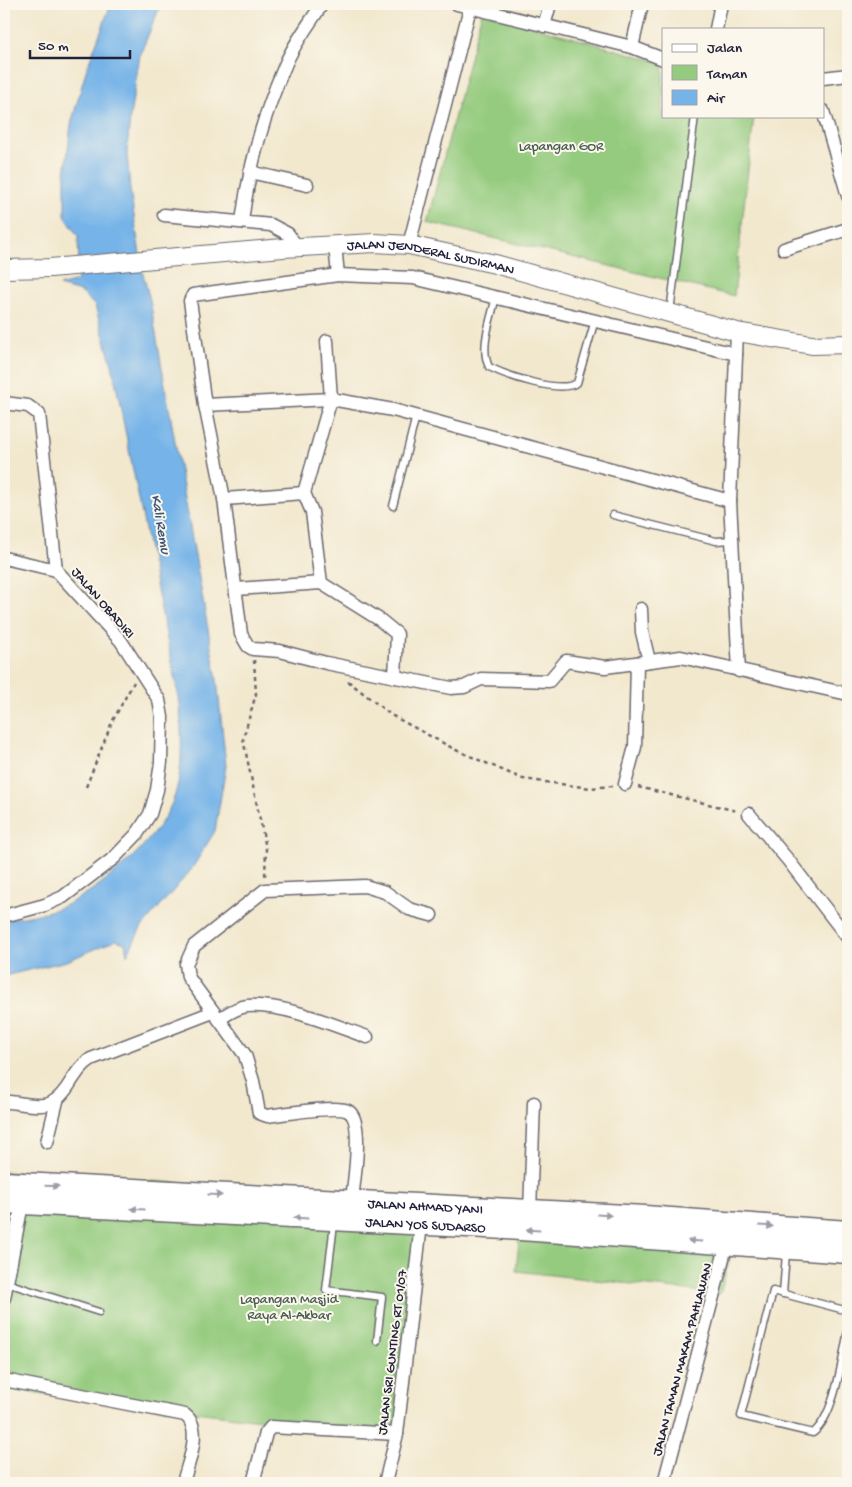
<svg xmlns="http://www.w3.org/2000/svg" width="852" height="1487" font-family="'Gochi Hand',sans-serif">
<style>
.green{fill:#94cb7e;stroke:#5b765c}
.water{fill:#75b3e8;stroke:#4c6a92}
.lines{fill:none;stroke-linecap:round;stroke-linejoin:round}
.lane-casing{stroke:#6b676e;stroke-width:9}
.street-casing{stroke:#6b676e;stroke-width:15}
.secondary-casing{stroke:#6b676e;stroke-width:20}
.highway-casing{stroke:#6b676e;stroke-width:25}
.path{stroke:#6b676e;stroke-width:2.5;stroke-dasharray:4 4;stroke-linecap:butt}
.lane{stroke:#fff;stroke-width:6}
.street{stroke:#fff;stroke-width:12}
.secondary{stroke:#fff;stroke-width:18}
.highway{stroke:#fff;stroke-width:22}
.oneway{fill:#9c9ca7}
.labels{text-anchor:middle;stroke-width:4;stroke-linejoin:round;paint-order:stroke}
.park-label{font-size:14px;fill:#4a5d52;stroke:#fbf7ec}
.street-label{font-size:14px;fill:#22223b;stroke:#fbf7ec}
.water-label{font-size:15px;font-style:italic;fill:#3f5578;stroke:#fbf7ec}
</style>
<rect width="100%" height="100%" fill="#fbf7ec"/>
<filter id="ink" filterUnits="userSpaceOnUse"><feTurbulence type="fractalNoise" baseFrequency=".02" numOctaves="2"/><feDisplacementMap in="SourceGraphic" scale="10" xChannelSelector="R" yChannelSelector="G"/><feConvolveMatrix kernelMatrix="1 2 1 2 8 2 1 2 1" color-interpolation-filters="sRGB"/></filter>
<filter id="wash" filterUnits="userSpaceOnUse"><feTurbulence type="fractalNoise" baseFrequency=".0096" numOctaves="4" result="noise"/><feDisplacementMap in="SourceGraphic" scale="20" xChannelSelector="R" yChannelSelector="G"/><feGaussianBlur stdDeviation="1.12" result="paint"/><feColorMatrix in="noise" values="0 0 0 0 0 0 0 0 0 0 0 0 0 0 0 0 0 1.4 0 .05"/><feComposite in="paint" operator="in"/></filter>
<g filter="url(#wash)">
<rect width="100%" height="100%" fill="#f2e8ce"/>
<g class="green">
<path d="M 482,12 L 663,63 L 663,116 L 754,116 L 734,296 L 427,222 Z"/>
<path d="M 4,1172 L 421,1198 L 402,1437 L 4,1389 Z"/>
<path d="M 521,1222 L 736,1235 L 720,1294 L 516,1271 Z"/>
</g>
<path class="water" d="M 111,4 L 161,4 L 140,55 L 130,116 L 127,153 L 130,190 L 143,274 L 150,300 L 217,680 L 226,766 L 215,831 L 191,870 L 141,928 L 127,955 L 125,943 L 116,940 L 67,961 L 4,976 L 4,920 C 25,917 51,913 70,903 C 108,883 162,837 175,795 C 184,765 181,735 180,704 L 112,365 L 95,306 L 81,292 L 59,286 L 77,281 L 79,273 L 78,236 L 65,216 L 65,175 L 71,124 L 86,71 Z"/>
</g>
<g filter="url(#ink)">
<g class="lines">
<defs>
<g id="lane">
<path d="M 496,296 C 492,317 479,347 489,367 C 508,376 559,394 577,383 L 595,320"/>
<path d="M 670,312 L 695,116"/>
<path d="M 393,506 L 416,416"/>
<path d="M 613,515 L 716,541 L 732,540"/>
<path d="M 334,1224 L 326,1290 L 382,1297 L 377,1341"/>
<path d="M 7,1283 L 99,1312"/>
<path d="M 783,1294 L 786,1253"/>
<path d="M 848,1311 L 773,1291 L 741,1416 L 813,1433 C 835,1416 842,1358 848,1331"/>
</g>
<g id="street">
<path d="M 457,4 L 632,47 L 663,59"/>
<path d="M 544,26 L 550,4"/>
<path d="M 716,29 L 721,4"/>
<path d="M 632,47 L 642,4"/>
<path d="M 823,78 L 848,75"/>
<path d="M 823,111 L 848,196"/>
<path d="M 250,172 L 307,185"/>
<path d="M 164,215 L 271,225 L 288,234 L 297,247"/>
<path d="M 242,221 C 249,168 264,113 286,63 C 295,42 310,23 322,4"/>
<path d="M 335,245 L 338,275"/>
<path d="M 409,245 L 471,4"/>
<path d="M 784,249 L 848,229"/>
<path d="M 737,332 L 730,501 L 739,671"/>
<path d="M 736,354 L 413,278 L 338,275 L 193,295 L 190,301 L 205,405 L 224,499 L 241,634 L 248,646 L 253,649 L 280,651 L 326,663 L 451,688 L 464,687 L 481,679 L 549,681 L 566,661 L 605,667 L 681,657 L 848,694"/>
<path d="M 4,403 L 28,406 L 39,414 L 56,570"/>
<path d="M 205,405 L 331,399 L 393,410 L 730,501"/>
<path d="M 304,493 L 331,399 L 327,341"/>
<path d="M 224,499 L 304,493 L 312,512 L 321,583"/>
<path d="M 4,558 L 56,570 L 121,641 L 159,700 L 162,717 L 161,762 L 157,790 L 150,814 L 137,834 L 114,858 L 63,897 L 45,905 L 4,916"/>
<path d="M 236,589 L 321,583 L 380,620 L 397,634 L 395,677"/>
<path d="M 641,609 L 642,632 L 649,661"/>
<path d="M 625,784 L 635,747 L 637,663"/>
<path d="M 749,814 L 788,860 L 848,938"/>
<path d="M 219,1019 C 227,1014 237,1007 247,1006 C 283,1003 333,1025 367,1037"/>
<path d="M 9,1102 C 44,1106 53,1112 72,1080 C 78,1071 82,1065 91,1059 L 213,1012"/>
<path d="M 47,1142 L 57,1101"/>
<path d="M 352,1201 C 353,1184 365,1120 348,1111 C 337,1105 282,1114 267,1116 L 259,1113 L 253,1081 L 245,1055 L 188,977 L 186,964 L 194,946 L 265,890 L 365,886 L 385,892 L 409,909 L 431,915"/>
<path d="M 530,1211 L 534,1103"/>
<path d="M 4,1298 L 22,1204"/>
<path d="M 4,1380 L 185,1415 C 204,1429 187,1465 183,1483"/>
<path d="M 253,1483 L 266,1433 L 271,1427 L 397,1434"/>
<path d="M 385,1483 L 397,1434 L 421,1224"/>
<path d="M 664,1483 L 727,1243"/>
</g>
<g id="secondary">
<path id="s1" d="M 4,269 L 50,268 L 283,248 L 375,243 L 409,245 L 495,264 L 737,332 L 812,345 L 848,344"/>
</g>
<g id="highway">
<path id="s2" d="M 4,1183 L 645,1217 L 848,1232"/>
<path id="s3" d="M 4,1202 L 506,1228 L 848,1252"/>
</g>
</defs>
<use href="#lane" class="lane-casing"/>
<use href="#street" class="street-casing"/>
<use href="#secondary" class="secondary-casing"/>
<use href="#highway" class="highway-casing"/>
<g class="path">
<path d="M 254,660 L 256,694 L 243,739 L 266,848 L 265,878"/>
<path d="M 348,681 L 391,715 L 456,750 L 523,779 L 590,788 L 613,786"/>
<path d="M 86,787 L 112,722 L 134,682"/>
<path d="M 638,787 L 737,811"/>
</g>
<use href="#lane" class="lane"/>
<use href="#street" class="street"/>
<use href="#secondary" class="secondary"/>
<use href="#highway" class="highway"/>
</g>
<defs><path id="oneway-solid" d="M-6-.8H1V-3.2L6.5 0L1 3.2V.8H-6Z" transform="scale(1.25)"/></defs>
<g class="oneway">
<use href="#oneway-solid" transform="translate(52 1186) rotate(2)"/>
<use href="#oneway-solid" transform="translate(215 1195) rotate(3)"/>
<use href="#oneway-solid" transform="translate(138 1209) rotate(-177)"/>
<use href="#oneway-solid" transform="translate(604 1215) rotate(3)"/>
<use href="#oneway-solid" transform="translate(301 1218) rotate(-177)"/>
<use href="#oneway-solid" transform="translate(766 1226) rotate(4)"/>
<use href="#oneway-solid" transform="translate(533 1230) rotate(-176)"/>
<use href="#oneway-solid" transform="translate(695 1241) rotate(-177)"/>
</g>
</g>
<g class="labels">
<g class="park-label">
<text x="561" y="150">Lapangan GOR</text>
<text x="289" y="1303">Lapangan Masjid<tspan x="289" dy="16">Raya Al-Akbar</tspan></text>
</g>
<g class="street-label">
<text dy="5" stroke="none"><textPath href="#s1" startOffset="429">JALAN JENDERAL SUDIRMAN</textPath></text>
<text transform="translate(104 602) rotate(49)" y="5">JALAN OBADIRI</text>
<text dy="5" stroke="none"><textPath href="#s2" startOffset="422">JALAN AHMAD YANI</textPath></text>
<text dy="5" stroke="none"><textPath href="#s3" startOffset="422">JALAN YOS SUDARSO</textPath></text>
<text transform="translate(391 1352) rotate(-83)" y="5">JALAN SRI GUNTING RT 01/07</text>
<text transform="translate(681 1359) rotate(-75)" y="5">JALAN TAMAN MAKAM PAHLAWAN</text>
</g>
<g class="water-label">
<text transform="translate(162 524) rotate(80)" y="5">Kali Remu</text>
</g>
</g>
<rect width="852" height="1487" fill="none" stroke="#fbf7ec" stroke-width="20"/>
<rect x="662" y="28" width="162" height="90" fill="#fbf7ec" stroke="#a4a2a5"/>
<rect x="672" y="44" width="25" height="8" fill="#ffffff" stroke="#a4a2a5"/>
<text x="707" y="52" font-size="15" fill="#22223b">Jalan</text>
<rect x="672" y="65" width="25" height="15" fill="#94cb7e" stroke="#a4a2a5"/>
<text x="707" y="78" font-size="15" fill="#22223b">Taman</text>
<rect x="672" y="90" width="25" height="15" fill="#75b3e8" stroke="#a4a2a5"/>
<text x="707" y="102" font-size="15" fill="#22223b">Air</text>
<path d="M30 50v8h100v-8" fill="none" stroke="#22223b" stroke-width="2.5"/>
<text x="38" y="50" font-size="15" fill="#22223b" stroke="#fbf7ec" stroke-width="4" paint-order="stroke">50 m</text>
</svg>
